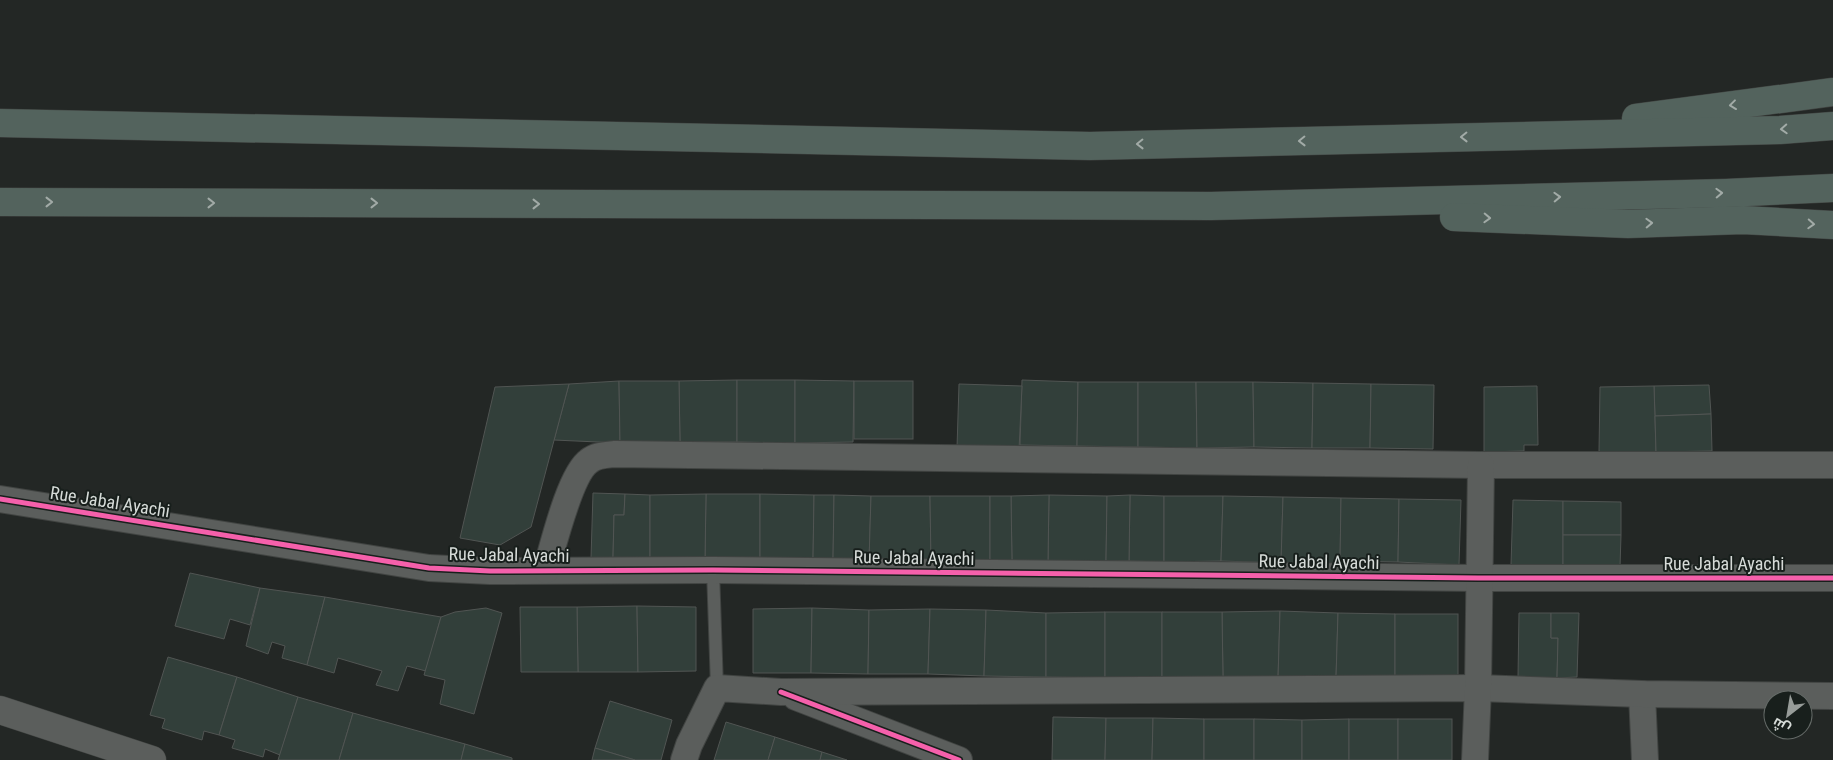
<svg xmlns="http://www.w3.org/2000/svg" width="1833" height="760" font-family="'Roboto Condensed',Cairo,sans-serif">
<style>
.building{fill:#323f3a;stroke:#515553}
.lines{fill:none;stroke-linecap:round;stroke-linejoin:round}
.service-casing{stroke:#414442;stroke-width:14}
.minor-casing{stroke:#414442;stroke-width:28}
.tertiary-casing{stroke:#414442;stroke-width:29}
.trunk-casing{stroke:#414442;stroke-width:29}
.service{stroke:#5b5e5c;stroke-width:12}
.minor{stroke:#5b5e5c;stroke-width:26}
.tertiary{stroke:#5b5e5c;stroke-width:28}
.trunk{stroke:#53635d;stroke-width:28}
.cycleway-casing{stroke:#181f1c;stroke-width:8}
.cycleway{stroke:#f560ab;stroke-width:5}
.oneway{stroke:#a2aba7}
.labels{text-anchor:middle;stroke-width:4;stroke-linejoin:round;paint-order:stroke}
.street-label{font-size:18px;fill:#d6dbd8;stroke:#181f1c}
</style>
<rect width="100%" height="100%" fill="#232725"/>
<g class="building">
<path d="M 737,380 L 737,442 L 680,442 L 679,381 Z"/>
<path d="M 737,380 L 795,380 L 795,443 L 737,442 Z"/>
<path d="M 795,380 L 854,381 L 853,442 L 795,443 Z"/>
<path d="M 1022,380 L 1078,382 L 1077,446 L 1020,445 Z"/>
<path d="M 619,381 L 620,443 L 554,440 L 569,384 Z"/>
<path d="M 619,381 L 679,381 L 680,442 L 620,443 Z"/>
<rect x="854" y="381" width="59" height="58"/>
<path d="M 1078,382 L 1138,382 L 1138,447 L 1077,446 Z"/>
<path d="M 1138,382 L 1196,382 L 1197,448 L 1138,447 Z"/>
<path d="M 1196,382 L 1253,382 L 1254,447 L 1197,448 Z"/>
<path d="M 1253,382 L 1313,383 L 1312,448 L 1254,447 Z"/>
<path d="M 1313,383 L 1371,384 L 1370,448 L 1312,448 Z"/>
<path d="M 569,384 L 531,527 L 500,545 L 460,538 L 495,387 Z"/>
<path d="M 959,384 L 1022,386 L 1019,450 L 957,448 Z"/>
<path d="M 1371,384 L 1434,385 L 1433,449 L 1370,448 Z"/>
<path d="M 1709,385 L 1711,414 L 1655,416 L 1654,386 Z"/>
<path d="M 1537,386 L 1538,445 L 1524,445 L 1524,451 L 1484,452 L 1484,387 Z"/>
<path d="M 1654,386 L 1656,452 L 1599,452 L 1600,387 Z"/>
<path d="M 1711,414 L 1712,451 L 1656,452 L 1655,416 Z"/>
<path d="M 593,493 L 625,494 L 624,515 L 614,515 L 613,558 L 591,558 Z"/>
<path d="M 625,494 L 650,495 L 650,559 L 613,558 L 614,515 L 624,515 Z"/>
<path d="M 706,494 L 760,494 L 760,560 L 705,560 Z"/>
<path d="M 706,494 L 705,560 L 650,559 L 650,495 Z"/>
<path d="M 760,494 L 814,495 L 813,560 L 760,560 Z"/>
<path d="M 814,495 L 834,495 L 833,560 L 813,560 Z"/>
<path d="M 834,495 L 871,496 L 869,561 L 833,560 Z"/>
<path d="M 1049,495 L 1107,496 L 1106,561 L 1048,561 Z"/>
<path d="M 1049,495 L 1048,561 L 1012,562 L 1011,496 Z"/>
<path d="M 1130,495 L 1164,496 L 1164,562 L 1129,561 Z"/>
<path d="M 1130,495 L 1129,561 L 1106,561 L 1107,496 Z"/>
<path d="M 871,496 L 930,496 L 931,563 L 869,561 Z"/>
<path d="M 930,496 L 990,496 L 990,562 L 931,563 Z"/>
<path d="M 990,496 L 1011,496 L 1012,562 L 990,562 Z"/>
<path d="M 1164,496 L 1223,496 L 1221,561 L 1164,562 Z"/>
<path d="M 1223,496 L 1283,497 L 1281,563 L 1221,561 Z"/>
<path d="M 1283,497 L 1341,498 L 1340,565 L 1281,563 Z"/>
<path d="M 1341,498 L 1399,499 L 1398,562 L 1340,561 Z"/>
<path d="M 1399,499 L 1461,500 L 1459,565 L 1398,562 Z"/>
<path d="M 1513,500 L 1563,501 L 1563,566 L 1511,565 Z"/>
<path d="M 1563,501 L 1621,502 L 1621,535 L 1563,535 Z"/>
<path d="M 1563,535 L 1621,535 L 1620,567 L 1563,566 Z"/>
<path d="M 190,573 L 260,588 L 250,625 L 230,619 L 224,639 L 175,626 Z"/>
<path d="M 260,588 L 325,597 L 307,665 L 282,658 L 285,646 L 272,642 L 268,654 L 246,646 Z"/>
<path d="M 325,597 L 441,617 L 426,671 L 407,666 L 398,691 L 376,685 L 382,671 L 338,658 L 334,673 L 307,665 Z"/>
<path d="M 637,606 L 638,672 L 578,672 L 577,607 Z"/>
<path d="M 637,606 L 696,607 L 696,671 L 638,672 Z"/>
<path d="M 520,607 L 577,607 L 578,672 L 521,672 Z"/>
<path d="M 486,608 L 502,613 L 474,714 L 440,704 L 445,680 L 424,675 L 441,617 L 455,612 Z"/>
<path d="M 812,608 L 811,673 L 753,673 L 753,609 Z"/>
<path d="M 812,608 L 869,610 L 868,674 L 811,673 Z"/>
<path d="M 930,609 L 928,674 L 868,674 L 869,610 Z"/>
<path d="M 930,609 L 986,610 L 984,676 L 928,674 Z"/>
<path d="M 986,610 L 1046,613 L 1046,677 L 984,676 Z"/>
<path d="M 1280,611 L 1278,679 L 1223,678 L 1222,612 Z"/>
<path d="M 1280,611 L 1338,613 L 1336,678 L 1278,679 Z"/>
<path d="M 1105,612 L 1105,678 L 1046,677 L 1046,613 Z"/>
<rect x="1105" y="612" width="57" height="66"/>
<path d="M 1162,612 L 1222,612 L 1223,678 L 1162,678 Z"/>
<path d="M 1338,613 L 1395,614 L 1395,679 L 1336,678 Z"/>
<path d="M 1519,613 L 1551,613 L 1551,638 L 1558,638 L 1557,678 L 1518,677 Z"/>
<path d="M 1551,613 L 1579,613 L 1577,677 L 1557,678 L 1558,638 L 1551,638 Z"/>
<rect x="1395" y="614" width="63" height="65"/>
<path d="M 168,657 L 237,677 L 219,735 L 204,731 L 202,740 L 162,728 L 165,719 L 150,715 Z"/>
<path d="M 237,677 L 298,697 L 280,755 L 265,749 L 263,757 L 232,748 L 235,740 L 219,735 Z"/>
<path d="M 298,697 L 353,713 L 339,760 L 278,760 Z"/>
<path d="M 610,701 L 672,720 L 661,760 L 635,760 L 595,748 Z"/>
<path d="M 353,713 L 465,744 L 461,760 L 339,760 Z"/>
<path d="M 1053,717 L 1106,718 L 1105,760 L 1052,760 Z"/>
<path d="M 1106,718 L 1153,718 L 1152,760 L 1105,760 Z"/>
<path d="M 1153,718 L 1204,719 L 1204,760 L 1152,760 Z"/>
<rect x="1204" y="719" width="50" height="41"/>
<path d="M 1254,719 L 1302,720 L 1302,760 L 1254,760 Z"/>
<path d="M 1349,719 L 1349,760 L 1302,760 L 1302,720 Z"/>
<rect x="1349" y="719" width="49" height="41"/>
<rect x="1398" y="719" width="54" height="41"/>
<path d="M 726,722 L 775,737 L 768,760 L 714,760 Z"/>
<path d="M 775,737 L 822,752 L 820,760 L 768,760 Z"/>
<path d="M 465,744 L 512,758 L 512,760 L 461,760 Z"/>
<path d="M 595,748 L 635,760 L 592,760 Z"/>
<path d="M 822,752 L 847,760 L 820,760 Z"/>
</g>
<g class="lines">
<defs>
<path id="service" d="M 713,570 L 717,688"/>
<g id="minor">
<path d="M 0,499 L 429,568 L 490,571 L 713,570 L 1478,578 L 1833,578"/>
<path d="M 546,570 C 553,546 570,474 589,461 C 596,455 606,455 615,454 L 1481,465 L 1833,465"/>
<path d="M 1642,694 L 1645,760"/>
<path d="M 796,697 L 959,760"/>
<path d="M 684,760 L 689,745 L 717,688 L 781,692 L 1478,688 L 1642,694 L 1833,696"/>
<path d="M 1475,760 L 1478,688 L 1481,465"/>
</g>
<path id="tertiary" d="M 0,710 L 152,760"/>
<g id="trunk">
<path d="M 1636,118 L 1833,92"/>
<path d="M 0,123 L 1090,146 L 1780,130 L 1833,126"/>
<path d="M 0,202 L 1211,206 L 1726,193 L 1833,188"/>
<path d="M 1454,217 L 1628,224 L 1743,220 L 1833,225"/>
</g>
</defs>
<use href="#service" class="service-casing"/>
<use href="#minor" class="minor-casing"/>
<use href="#tertiary" class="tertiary-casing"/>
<use href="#trunk" class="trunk-casing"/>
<use href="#service" class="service"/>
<use href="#minor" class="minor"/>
<use href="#tertiary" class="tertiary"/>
<use href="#trunk" class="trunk"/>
<defs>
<g id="cycleway">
<path d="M 0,499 L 429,568 L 490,571 L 713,570 L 1478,578 L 1833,578"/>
<path d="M 781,692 L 959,760"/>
</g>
</defs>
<use href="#cycleway" class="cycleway-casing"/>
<use href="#cycleway" class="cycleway"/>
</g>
<defs><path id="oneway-chevron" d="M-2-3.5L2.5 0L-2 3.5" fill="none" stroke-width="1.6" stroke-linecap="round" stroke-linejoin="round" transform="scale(1.25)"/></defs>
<g class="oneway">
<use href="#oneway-chevron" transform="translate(1733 105) rotate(173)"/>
<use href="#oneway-chevron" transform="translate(1784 129) rotate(177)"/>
<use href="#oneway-chevron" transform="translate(1464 137) rotate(179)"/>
<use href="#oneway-chevron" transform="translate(1302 141) rotate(179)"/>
<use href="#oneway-chevron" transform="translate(1140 144) rotate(179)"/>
<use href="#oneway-chevron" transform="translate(1719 193) rotate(-2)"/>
<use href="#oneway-chevron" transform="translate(1557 197) rotate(-2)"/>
<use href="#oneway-chevron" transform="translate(49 202)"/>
<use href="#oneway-chevron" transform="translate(211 203)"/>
<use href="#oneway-chevron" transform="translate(374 203)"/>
<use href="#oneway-chevron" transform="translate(536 204)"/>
<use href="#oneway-chevron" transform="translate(1487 218) rotate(2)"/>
<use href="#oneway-chevron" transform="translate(1649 223) rotate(-2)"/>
<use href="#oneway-chevron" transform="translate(1811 224) rotate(3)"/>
</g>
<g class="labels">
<g class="street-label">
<text transform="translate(110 502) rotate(9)" y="6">Rue Jabal Ayachi</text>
<text transform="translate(509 555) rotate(1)" y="6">Rue Jabal Ayachi</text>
<text transform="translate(914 558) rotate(1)" y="6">Rue Jabal Ayachi</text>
<text transform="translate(1319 562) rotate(1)" y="6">Rue Jabal Ayachi</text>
<text x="1724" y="570">Rue Jabal Ayachi</text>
</g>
</g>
<g transform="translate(1788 715) rotate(211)"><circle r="24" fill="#181f1c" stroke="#646a67"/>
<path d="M0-4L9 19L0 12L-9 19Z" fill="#979c99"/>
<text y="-8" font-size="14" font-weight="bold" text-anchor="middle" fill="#d6dbd8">ش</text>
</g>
</svg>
